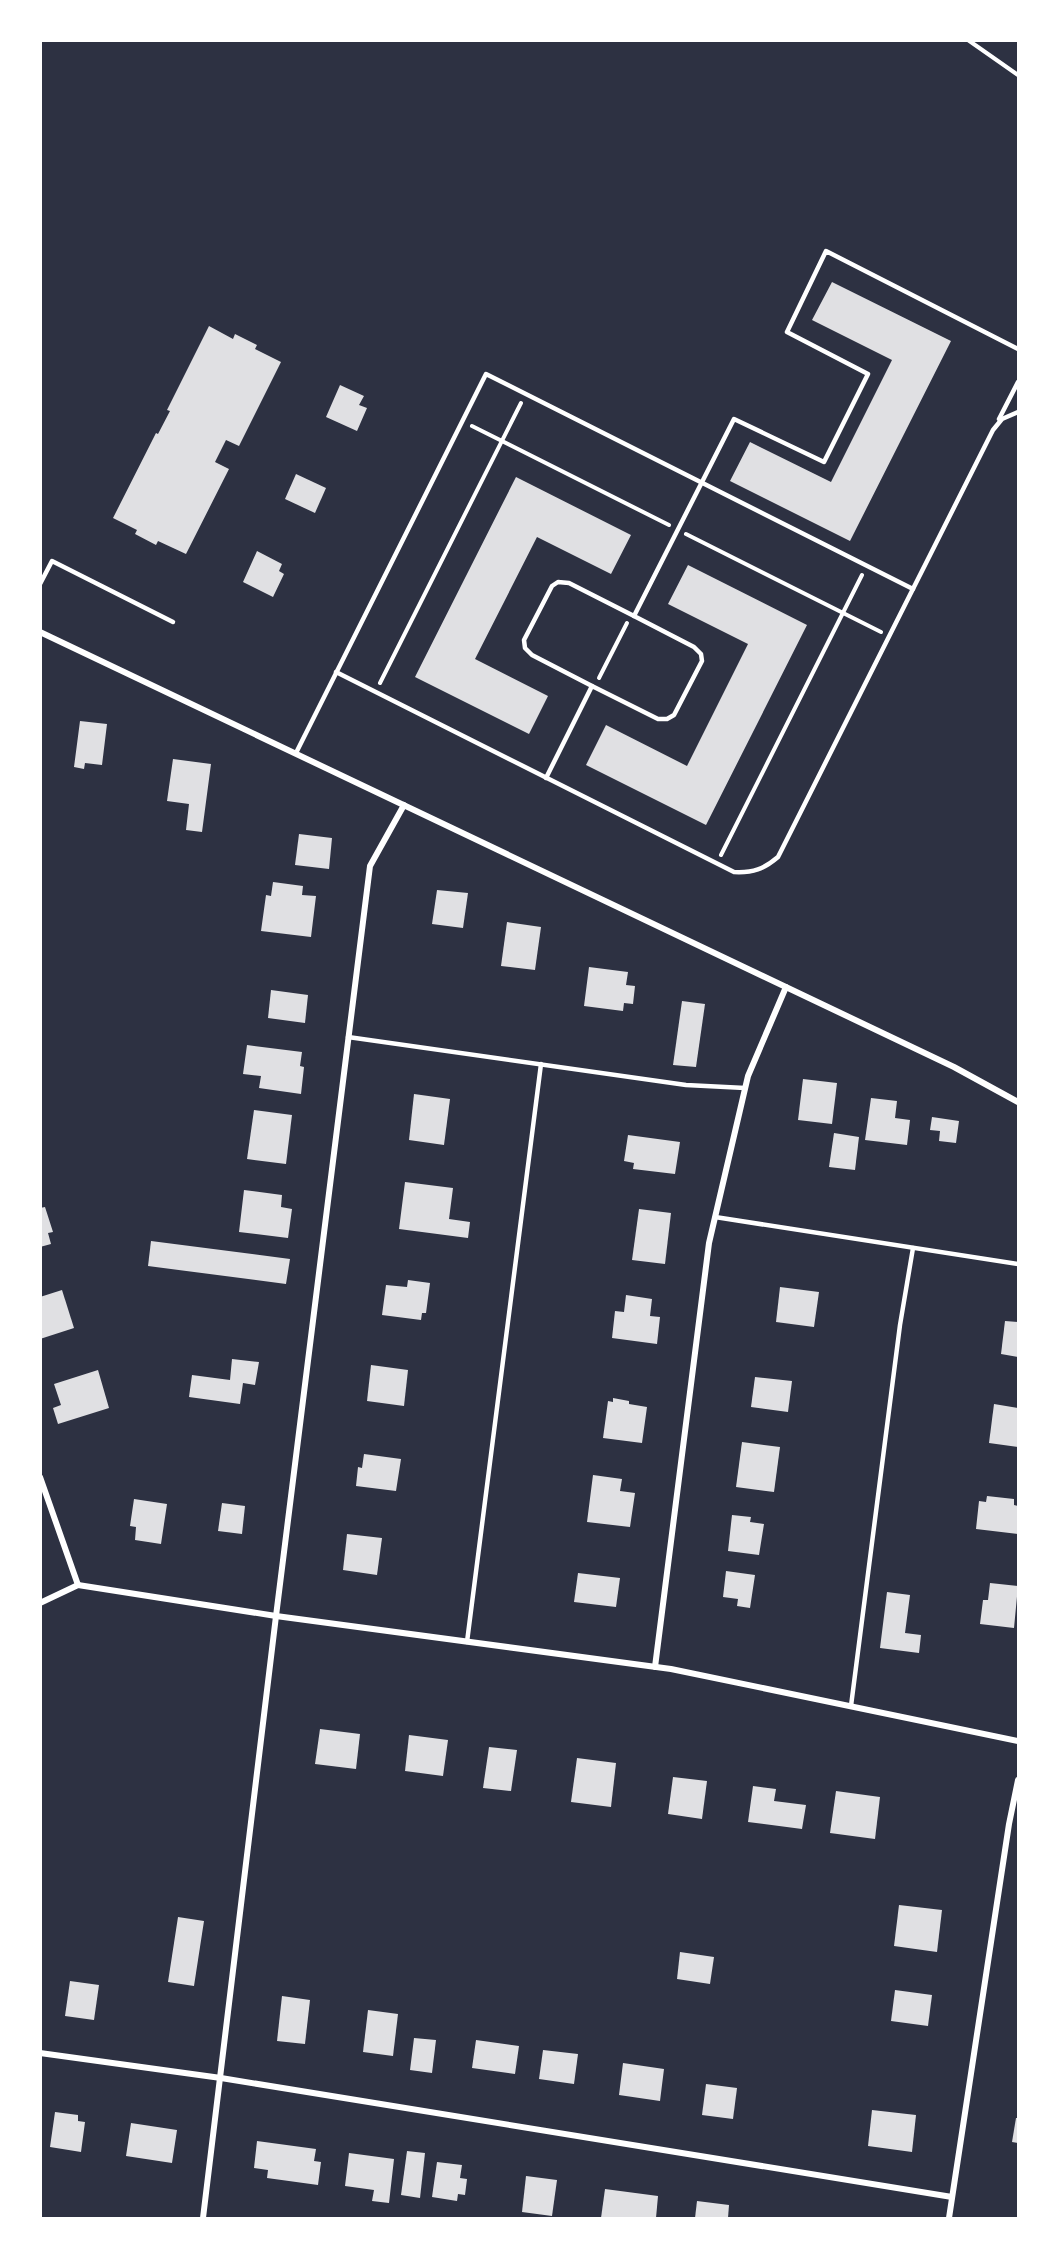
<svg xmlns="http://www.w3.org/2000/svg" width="1059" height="2259" font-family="Spectral,serif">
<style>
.building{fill:#e0e0e3}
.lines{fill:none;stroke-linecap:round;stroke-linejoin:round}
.path{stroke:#fff;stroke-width:4}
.service{stroke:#fff;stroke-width:4.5}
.minor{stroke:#fff;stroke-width:6}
</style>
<rect width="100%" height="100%" fill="#2d3142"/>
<g class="building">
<path d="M 832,282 L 951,341 L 850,541 L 730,481 L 750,442 L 831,482 L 892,360 L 812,320 Z"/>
<path d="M 209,326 L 233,339 L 235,334 L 257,345 L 255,349 L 281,362 L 239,446 L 226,440 L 215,462 L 229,469 L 186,554 L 158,541 L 156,545 L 135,534 L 137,530 L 113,518 L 156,433 L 158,434 L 170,411 L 167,410 Z"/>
<path d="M 340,385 L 364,396 L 359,405 L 367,408 L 357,431 L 326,417 Z"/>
<path d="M 296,474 L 326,488 L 315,513 L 285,499 Z"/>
<path d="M 516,477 L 631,535 L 611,574 L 537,537 L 475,659 L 548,696 L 529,734 L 415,677 Z"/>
<path d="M 257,551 L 282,564 L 279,571 L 284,574 L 273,597 L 243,582 Z"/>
<path d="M 688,565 L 807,625 L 706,825 L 586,765 L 606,725 L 687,766 L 748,644 L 668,604 Z"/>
<path d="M 80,721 L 107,724 L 102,765 L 85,763 L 84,769 L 74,767 Z"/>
<path d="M 173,759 L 211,764 L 202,832 L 186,830 L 189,804 L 167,801 Z"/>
<path d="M 299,834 L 332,838 L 329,869 L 295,865 Z"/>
<path d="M 273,882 L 303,886 L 302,895 L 316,896 L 311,937 L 261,931 L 266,895 L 271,896 Z"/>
<path d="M 437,890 L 468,893 L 463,928 L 432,924 Z"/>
<path d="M 507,922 L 541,927 L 535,970 L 501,966 Z"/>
<path d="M 589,967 L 628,972 L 626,985 L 635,986 L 633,1004 L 624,1003 L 623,1011 L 584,1006 Z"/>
<path d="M 271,990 L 308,995 L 305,1023 L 268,1018 Z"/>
<path d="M 682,1001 L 705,1004 L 696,1067 L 673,1065 Z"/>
<path d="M 247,1045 L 302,1052 L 300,1066 L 304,1067 L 301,1094 L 259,1088 L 261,1076 L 243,1074 Z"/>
<path d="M 803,1079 L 837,1083 L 832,1124 L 798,1120 Z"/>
<path d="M 414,1094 L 450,1099 L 444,1145 L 409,1140 Z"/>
<path d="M 871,1098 L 897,1101 L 895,1118 L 910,1120 L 907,1145 L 865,1140 Z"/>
<path d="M 254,1110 L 292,1115 L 286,1164 L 247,1159 Z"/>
<path d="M 932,1117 L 959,1121 L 956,1143 L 939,1141 L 940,1131 L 930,1130 Z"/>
<path d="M 834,1133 L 859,1137 L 855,1170 L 829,1167 Z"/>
<path d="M 628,1135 L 680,1142 L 675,1174 L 633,1169 L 634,1163 L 624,1161 Z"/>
<path d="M 405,1182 L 453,1188 L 449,1219 L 470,1222 L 468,1238 L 399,1229 Z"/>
<path d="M 244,1190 L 282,1195 L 281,1207 L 292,1209 L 288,1238 L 239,1232 Z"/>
<path d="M 45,1207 L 53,1232 L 48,1233 L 51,1244 L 40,1247 L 40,1208 Z"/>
<path d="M 639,1209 L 671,1213 L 665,1264 L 632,1260 Z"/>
<path d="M 151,1241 L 290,1259 L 286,1284 L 148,1266 Z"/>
<path d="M 408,1280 L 430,1283 L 426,1313 L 422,1313 L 421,1320 L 382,1315 L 386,1285 L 407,1287 Z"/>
<path d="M 780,1287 L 819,1292 L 814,1327 L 776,1322 Z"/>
<path d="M 62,1290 L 74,1328 L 40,1339 L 40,1297 Z"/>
<path d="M 626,1295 L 652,1299 L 650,1316 L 660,1317 L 657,1344 L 612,1338 L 615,1311 L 624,1312 Z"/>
<path d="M 1005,1321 L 1018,1322 L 1018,1357 L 1001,1354 Z"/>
<path d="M 232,1359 L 259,1362 L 255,1385 L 243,1383 L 240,1404 L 189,1397 L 192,1375 L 230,1380 Z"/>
<path d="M 371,1365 L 408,1370 L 404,1406 L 367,1401 Z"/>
<path d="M 98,1370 L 109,1408 L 58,1424 L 53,1408 L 61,1405 L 54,1384 Z"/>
<path d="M 755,1377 L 792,1381 L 788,1412 L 751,1407 Z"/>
<path d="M 613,1398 L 629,1401 L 629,1404 L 647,1407 L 642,1443 L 603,1438 L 608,1401 L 613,1402 Z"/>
<path d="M 994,1404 L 1018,1408 L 1018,1447 L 989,1443 Z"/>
<path d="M 742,1442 L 780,1447 L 774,1492 L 736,1487 Z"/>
<path d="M 364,1454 L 401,1459 L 396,1491 L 356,1486 L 358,1467 L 362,1468 Z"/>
<path d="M 593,1475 L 622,1479 L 620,1491 L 635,1493 L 630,1527 L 587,1522 Z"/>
<path d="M 987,1496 L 1014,1499 L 1014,1505 L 1018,1506 L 1018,1534 L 976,1529 L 979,1501 L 986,1502 Z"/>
<path d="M 134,1499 L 167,1504 L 161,1544 L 135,1540 L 136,1527 L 130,1526 Z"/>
<path d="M 222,1503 L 245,1506 L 242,1534 L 218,1531 Z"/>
<path d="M 732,1515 L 751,1517 L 750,1522 L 764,1524 L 759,1555 L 728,1551 Z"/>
<path d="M 347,1534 L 382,1538 L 377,1575 L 343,1570 Z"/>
<path d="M 726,1571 L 755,1575 L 750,1608 L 737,1606 L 738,1599 L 723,1597 Z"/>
<path d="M 578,1573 L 620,1578 L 616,1607 L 574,1602 Z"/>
<path d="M 990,1583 L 1018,1586 L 1014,1628 L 980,1624 L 983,1600 L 988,1600 Z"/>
<path d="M 887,1592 L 910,1595 L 905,1633 L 921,1635 L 919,1653 L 880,1648 Z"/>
<path d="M 320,1729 L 360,1734 L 356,1769 L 315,1764 Z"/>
<path d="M 409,1735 L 448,1740 L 443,1776 L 405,1771 Z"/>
<path d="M 489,1747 L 517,1750 L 511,1791 L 483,1788 Z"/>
<path d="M 577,1758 L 616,1763 L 611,1807 L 571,1802 Z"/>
<path d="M 673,1777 L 707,1781 L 702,1819 L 668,1814 Z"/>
<path d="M 753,1786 L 776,1789 L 774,1801 L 806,1805 L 802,1829 L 748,1822 Z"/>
<path d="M 836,1791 L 880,1797 L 875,1839 L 830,1833 Z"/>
<path d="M 899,1905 L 942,1910 L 937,1952 L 894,1946 Z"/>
<path d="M 178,1917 L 204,1921 L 194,1986 L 168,1982 Z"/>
<path d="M 680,1952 L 714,1957 L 710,1984 L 677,1979 Z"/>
<path d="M 70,1981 L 99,1985 L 94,2020 L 65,2016 Z"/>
<path d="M 895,1990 L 932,1995 L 928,2026 L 891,2021 Z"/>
<path d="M 282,1996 L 310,2000 L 305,2044 L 277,2041 Z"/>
<path d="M 368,2010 L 398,2014 L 393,2056 L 363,2052 Z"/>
<path d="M 414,2038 L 436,2040 L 432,2073 L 410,2070 Z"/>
<path d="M 476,2040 L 519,2046 L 515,2074 L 472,2068 Z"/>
<path d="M 543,2050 L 578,2054 L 574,2084 L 539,2079 Z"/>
<path d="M 623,2063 L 664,2069 L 660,2101 L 619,2095 Z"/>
<path d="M 706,2084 L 737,2088 L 733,2119 L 702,2115 Z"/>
<path d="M 872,2110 L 916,2115 L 912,2152 L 868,2146 Z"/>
<path d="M 55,2112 L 78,2115 L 78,2121 L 85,2122 L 81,2152 L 50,2147 Z"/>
<path d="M 1016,2118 L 1018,2118 L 1018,2143 L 1012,2142 Z"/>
<path d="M 131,2123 L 177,2130 L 172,2163 L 126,2156 Z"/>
<path d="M 257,2141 L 316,2149 L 314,2161 L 321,2162 L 318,2185 L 267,2178 L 268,2170 L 254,2168 Z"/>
<path d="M 407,2151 L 425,2153 L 420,2198 L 401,2195 Z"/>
<path d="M 349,2153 L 394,2159 L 389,2203 L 372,2201 L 374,2190 L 345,2186 Z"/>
<path d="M 437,2162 L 462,2165 L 460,2178 L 467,2179 L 465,2195 L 458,2194 L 457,2201 L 432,2197 Z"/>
<path d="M 526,2176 L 557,2180 L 552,2216 L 522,2212 Z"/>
<path d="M 605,2189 L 658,2196 L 656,2218 L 601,2218 Z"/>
<path d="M 697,2201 L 729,2205 L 728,2218 L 695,2218 Z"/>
</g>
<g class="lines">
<g class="path">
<path d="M 968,40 L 1018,75"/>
<path d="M 472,426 L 669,525"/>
<path d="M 686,534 L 881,632"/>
<path d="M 599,678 L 627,623"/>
<path d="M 380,683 L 521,403"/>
<path d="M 721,855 L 862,575"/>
</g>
<g class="service">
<path d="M 999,419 L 1018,382"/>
<path d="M 40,584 L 52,561 L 173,622"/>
<path d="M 336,672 L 734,872 C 753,873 764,869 778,857 L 993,430 L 1002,419 L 1018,412"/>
<path d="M 592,686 L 532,655 L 525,648 L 524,640 L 552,586 L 558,582 L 569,583 L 634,616"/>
<path d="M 296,753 L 486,374 L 913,589"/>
<path d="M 546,778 L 592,686 L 658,719 L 667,719 L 674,715 L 702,661 L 701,654 L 694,647 L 634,616 L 734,419 L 824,462 L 868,374 L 787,332 L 826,251 L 1018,349"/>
<path d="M 348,1037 L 686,1085 L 745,1088"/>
<path d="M 715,1217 L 1018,1264"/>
<path d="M 467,1642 L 541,1064"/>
<path d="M 851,1706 L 900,1325 L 913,1248"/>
</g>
<g class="minor">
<path d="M 40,632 L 954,1067 L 1018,1102"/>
<path d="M 40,1477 L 78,1585"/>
<path d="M 40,1603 L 78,1585 L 276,1616 L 671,1669 L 1018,1741"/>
<path d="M 655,1667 L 709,1243 L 748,1076 L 786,987"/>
<path d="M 40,2053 L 221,2078 L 952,2197"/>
<path d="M 203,2218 L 276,1616 L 370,866 L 404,805"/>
<path d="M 949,2218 L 1009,1824 L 1018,1780"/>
</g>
</g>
<rect width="1059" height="2259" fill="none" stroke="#ffffff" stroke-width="84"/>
</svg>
